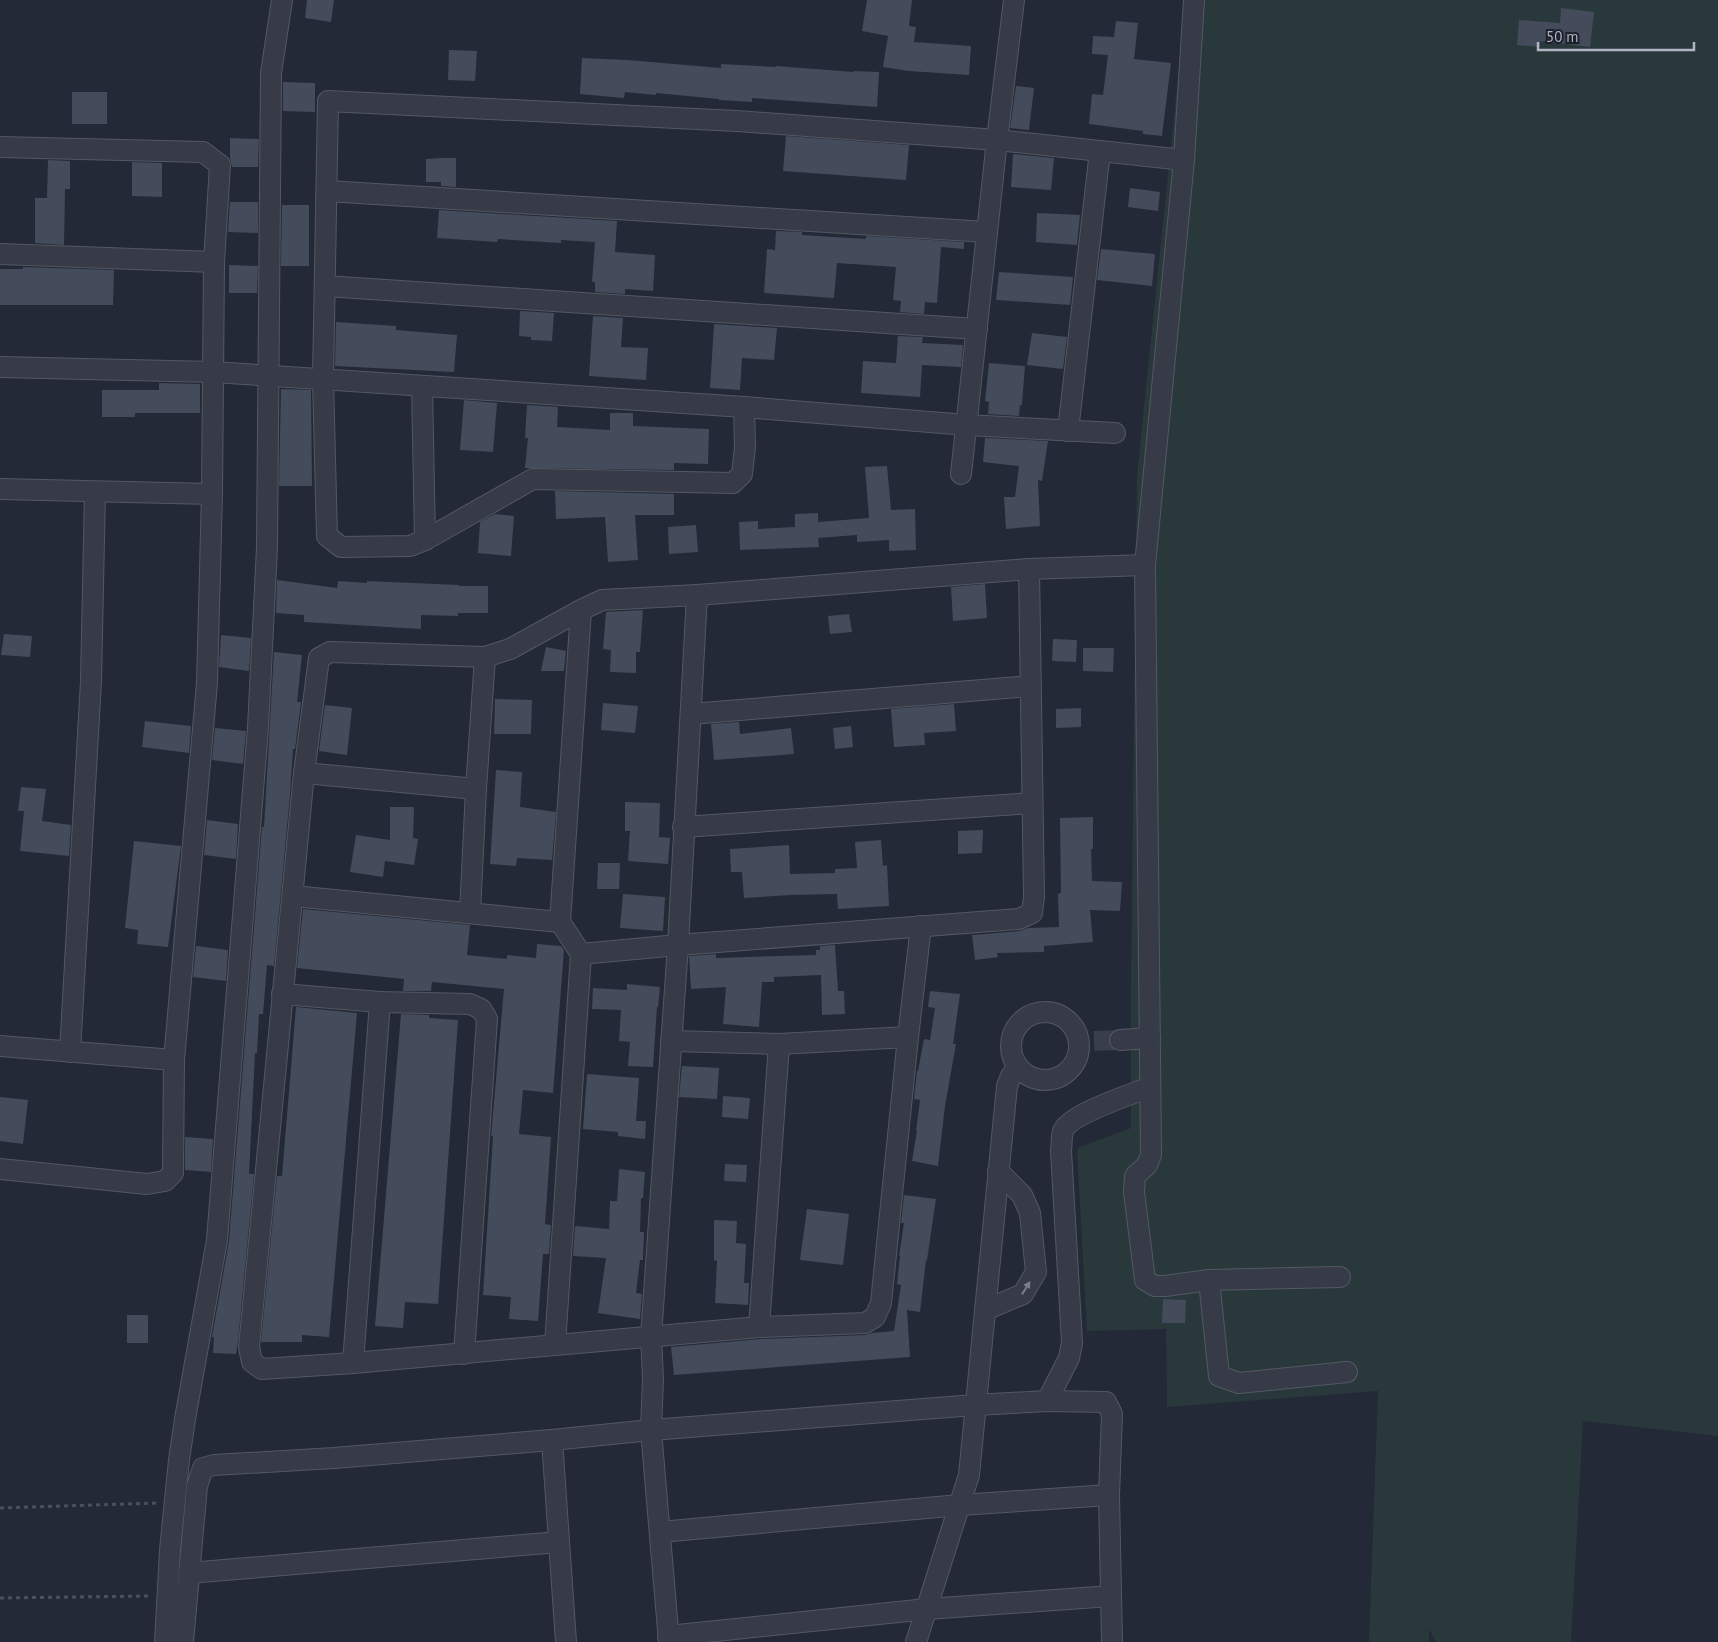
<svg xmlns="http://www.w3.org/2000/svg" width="1718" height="1642" font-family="'PT Sans',sans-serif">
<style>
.green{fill:#29393b}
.building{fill:#444b5b}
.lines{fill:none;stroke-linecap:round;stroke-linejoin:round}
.street-tunnel{stroke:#383e4b;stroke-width:20;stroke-dasharray:20 10;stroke-linecap:butt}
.street-casing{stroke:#545864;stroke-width:22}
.path{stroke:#465459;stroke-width:3;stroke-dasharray:4 4;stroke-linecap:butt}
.street{stroke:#363b47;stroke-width:20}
.oneway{fill:#7a7e8b}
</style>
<rect width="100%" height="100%" fill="#232936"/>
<path class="green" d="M 1186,0 L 1718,0 L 1718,1436 L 1583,1421 L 1571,1642 L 1436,1642 L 1429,1629 L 1429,1642 L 1369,1642 L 1378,1391 L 1167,1407 L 1166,1329 L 1087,1331 L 1077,1148 L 1131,1128 L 1131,980 L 1137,475 Z"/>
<g class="building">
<path d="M 307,0 L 334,0 L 331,22 L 305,18 Z"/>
<path d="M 867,0 L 912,0 L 909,26 L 916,27 L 914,42 L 971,46 L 969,75 L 909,71 L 883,67 L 888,36 L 862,31 Z"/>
<path d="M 1561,8 L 1594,12 L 1590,47 L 1540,41 L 1540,47 L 1517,45 L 1519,20 L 1560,23 Z"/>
<path d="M 1116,21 L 1138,23 L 1134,59 L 1171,63 L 1162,136 L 1143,134 L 1143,131 L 1089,124 L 1092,94 L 1103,95 L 1108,55 L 1092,54 L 1093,36 L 1114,37 Z"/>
<path d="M 449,50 L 477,51 L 475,81 L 448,80 Z"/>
<path d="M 582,58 L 627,60 L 721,68 L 721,64 L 776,67 L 776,66 L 854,72 L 854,71 L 879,72 L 877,107 L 752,98 L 752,102 L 719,100 L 719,99 L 656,93 L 656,95 L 625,92 L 624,98 L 580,94 Z"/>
<path d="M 283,82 L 315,83 L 315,112 L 283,111 Z"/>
<path d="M 1016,86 L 1034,88 L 1029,130 L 1010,128 Z"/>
<rect x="72" y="92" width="35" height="32"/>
<path d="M 786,136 L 909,145 L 906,180 L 783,171 Z"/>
<path d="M 230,138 L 259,139 L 258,167 L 232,167 L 230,158 Z"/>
<path d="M 1013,154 L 1054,158 L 1051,190 L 1011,187 Z"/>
<path d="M 443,158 L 456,158 L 456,187 L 441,186 L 441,182 L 426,182 L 426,159 Z"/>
<path d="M 48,160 L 70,161 L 70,189 L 65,189 L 64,245 L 35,243 L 35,198 L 47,198 Z"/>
<path d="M 132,162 L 162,163 L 162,197 L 132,196 Z"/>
<path d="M 1130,188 L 1160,192 L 1158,211 L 1128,207 Z"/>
<path d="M 230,202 L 258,202 L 258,233 L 228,232 Z"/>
<path d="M 282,205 L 309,205 L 309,266 L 281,266 Z"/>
<path d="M 439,210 L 617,221 L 615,252 L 655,255 L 653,291 L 625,289 L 625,294 L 595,292 L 595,282 L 592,282 L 595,242 L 561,240 L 561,243 L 498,239 L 497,242 L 437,238 Z"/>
<path d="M 1037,213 L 1080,215 L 1077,245 L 1036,242 Z"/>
<path d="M 776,231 L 802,232 L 802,235 L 866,239 L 866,236 L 964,242 L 964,249 L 941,247 L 937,303 L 925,302 L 924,314 L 900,312 L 901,301 L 893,300 L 896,267 L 837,263 L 834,298 L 764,293 L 767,249 L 775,250 Z"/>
<path d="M 1101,249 L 1155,254 L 1152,286 L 1097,280 Z"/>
<path d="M 229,265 L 258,266 L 257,293 L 229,293 Z"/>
<path d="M 23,267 L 114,270 L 113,305 L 0,305 L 0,269 L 23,269 Z"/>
<path d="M 999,272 L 1073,277 L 1070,305 L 996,300 Z"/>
<path d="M 520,311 L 554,313 L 552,341 L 531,340 L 531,337 L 519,336 Z"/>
<path d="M 593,316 L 623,318 L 621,347 L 648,348 L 646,380 L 589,376 Z"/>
<path d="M 336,322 L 396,326 L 396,330 L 457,335 L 454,372 L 335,366 Z"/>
<path d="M 714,324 L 777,328 L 774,360 L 742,358 L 740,390 L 710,388 Z"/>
<path d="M 1032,333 L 1067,337 L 1063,369 L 1027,365 Z"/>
<path d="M 898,336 L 923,337 L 922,343 L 963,345 L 961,367 L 922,365 L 920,397 L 861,393 L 863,361 L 896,363 Z"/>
<path d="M 989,363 L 1025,366 L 1022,405 L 1020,405 L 1019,416 L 988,414 L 989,402 L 985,401 Z"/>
<path d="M 159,383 L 200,384 L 200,413 L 135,413 L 135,417 L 102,417 L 102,390 L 159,390 Z"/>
<path d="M 281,389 L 311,390 L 312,486 L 279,486 Z"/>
<path d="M 464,400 L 497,403 L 493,452 L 460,450 Z"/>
<path d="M 527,405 L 558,407 L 557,427 L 610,430 L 610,413 L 633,413 L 633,426 L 709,429 L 708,464 L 674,463 L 674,470 L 525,468 L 528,438 L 525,438 Z"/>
<path d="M 985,438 L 1048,441 L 1042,481 L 1038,480 L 1040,526 L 1006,529 L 1004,497 L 1015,497 L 1019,466 L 983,462 Z"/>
<path d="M 887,466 L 891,510 L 915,509 L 916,550 L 889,551 L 889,540 L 857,542 L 857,535 L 818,538 L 819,547 L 740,550 L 739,522 L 758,521 L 758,529 L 795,527 L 795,514 L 818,513 L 818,522 L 869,518 L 865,467 Z"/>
<path d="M 555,491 L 674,494 L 674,515 L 635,515 L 638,560 L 608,562 L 605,517 L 556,519 Z"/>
<path d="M 495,514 L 514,516 L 511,556 L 478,553 L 480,522 Z"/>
<path d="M 696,525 L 698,552 L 669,554 L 668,527 Z"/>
<path d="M 277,580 L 337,588 L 338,581 L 367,583 L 367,581 L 459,585 L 459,586 L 488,586 L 488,613 L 458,613 L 458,616 L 421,615 L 421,629 L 304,622 L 304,615 L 276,613 Z"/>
<path d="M 985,584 L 987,618 L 953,621 L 951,587 Z"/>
<path d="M 643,610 L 640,652 L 636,652 L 636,673 L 610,672 L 611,650 L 603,649 L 606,612 Z"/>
<path d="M 849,614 L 852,632 L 830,634 L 828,616 Z"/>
<path d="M 4,634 L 32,636 L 30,657 L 1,655 Z"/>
<path d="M 221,635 L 251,638 L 249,671 L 219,667 Z"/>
<path d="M 1053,639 L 1077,640 L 1076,662 L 1052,661 Z"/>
<path d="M 546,647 L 566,651 L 564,671 L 541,671 Z"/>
<path d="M 1083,648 L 1114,648 L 1113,672 L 1083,671 Z"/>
<path d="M 274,652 L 302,655 L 297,702 L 301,702 L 295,749 L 293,749 L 290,795 L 274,966 L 267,965 L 263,1014 L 259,1014 L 257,1053 L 255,1053 L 249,1174 L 254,1174 L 238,1341 L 236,1354 L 213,1353 L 214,1337 L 212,1337 L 229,1241 L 262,827 L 264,827 Z"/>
<path d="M 495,699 L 532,700 L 531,734 L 494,734 Z"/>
<path d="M 603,703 L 638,706 L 635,733 L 601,730 Z"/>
<path d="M 954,704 L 956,731 L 924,733 L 925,745 L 894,747 L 891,709 Z"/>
<path d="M 325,705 L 352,708 L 347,755 L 319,751 Z"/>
<path d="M 1081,708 L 1081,727 L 1056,728 L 1056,709 Z"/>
<path d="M 145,721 L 191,726 L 189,753 L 142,747 Z"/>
<path d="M 739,722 L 740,734 L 791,728 L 794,754 L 714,760 L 711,724 Z"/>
<path d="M 851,726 L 853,747 L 835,749 L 833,728 Z"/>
<path d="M 215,728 L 246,731 L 243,764 L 212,760 Z"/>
<path d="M 496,770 L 522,772 L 520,807 L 556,812 L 552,860 L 517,858 L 516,866 L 490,864 Z"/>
<path d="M 21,787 L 46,789 L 42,821 L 71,825 L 69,856 L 20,851 L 24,811 L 18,811 Z"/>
<path d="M 625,802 L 660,803 L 659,837 L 670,838 L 668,864 L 628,861 L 630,831 L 625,831 Z"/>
<path d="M 390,807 L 414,807 L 413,838 L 418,839 L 414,865 L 385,861 L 383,877 L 350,872 L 356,835 L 390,840 Z"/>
<path d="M 1093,817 L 1093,849 L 1091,849 L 1092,881 L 1122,882 L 1120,911 L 1090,910 L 1093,942 L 1044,946 L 1044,952 L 997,953 L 998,957 L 975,960 L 972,935 L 1020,931 L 1028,928 L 1059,927 L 1058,894 L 1061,893 L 1060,818 Z"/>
<path d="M 207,820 L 238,824 L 236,859 L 204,855 Z"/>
<path d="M 983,830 L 982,853 L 958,854 L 958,831 Z"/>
<path d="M 881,840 L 883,866 L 887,865 L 889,906 L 838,909 L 837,894 L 791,895 L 744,898 L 742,872 L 731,872 L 730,849 L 789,845 L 790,874 L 835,873 L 835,869 L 857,868 L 855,842 Z"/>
<path d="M 134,841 L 181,846 L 168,947 L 137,944 L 138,930 L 125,928 Z"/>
<path d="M 598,863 L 620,863 L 619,889 L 597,889 Z"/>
<path d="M 623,894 L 665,897 L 663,931 L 620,928 Z"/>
<path d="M 303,909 L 470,925 L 467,955 L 507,959 L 507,955 L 536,958 L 537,944 L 561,946 L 564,950 L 553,1093 L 523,1090 L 519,1134 L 551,1137 L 545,1224 L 551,1225 L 549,1254 L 543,1254 L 538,1321 L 509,1319 L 511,1297 L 483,1295 L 493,1136 L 491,1136 L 504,989 L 432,982 L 431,991 L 403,991 L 404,979 L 297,968 Z"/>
<path d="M 835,945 L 838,991 L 844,991 L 845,1014 L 822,1015 L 821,975 L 774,977 L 774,982 L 762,982 L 759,1027 L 723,1024 L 726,987 L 691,989 L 689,956 L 716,954 L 716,958 L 816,955 L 816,950 L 820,950 L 820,946 Z"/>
<path d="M 196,946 L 228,950 L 226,981 L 193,977 Z"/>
<path d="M 627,984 L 660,987 L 658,1007 L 657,1007 L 653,1067 L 628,1066 L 630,1042 L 619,1041 L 621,1010 L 592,1009 L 593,988 L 627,990 Z"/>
<path d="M 930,991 L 960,994 L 953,1044 L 956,1044 L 945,1106 L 938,1166 L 912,1161 L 917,1131 L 916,1131 L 920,1100 L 914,1099 L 917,1071 L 918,1071 L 924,1039 L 930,1040 L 935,1008 L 928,1007 Z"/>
<path d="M 296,1007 L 357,1013 L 329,1337 L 302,1335 L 302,1342 L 261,1342 L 277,1176 L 282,1176 Z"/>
<path d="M 401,1014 L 429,1015 L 429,1018 L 458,1020 L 438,1304 L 405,1302 L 403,1328 L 375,1326 Z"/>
<path d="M 682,1066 L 719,1068 L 717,1099 L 679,1097 Z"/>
<path d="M 587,1074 L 639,1078 L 636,1121 L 646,1121 L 645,1139 L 618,1136 L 618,1132 L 583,1129 Z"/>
<path d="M 723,1096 L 750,1098 L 748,1119 L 722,1117 Z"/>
<path d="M 0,1097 L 28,1100 L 23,1144 L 0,1141 Z"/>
<path d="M 185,1137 L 213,1139 L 211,1172 L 185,1170 Z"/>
<path d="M 725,1164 L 747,1165 L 746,1182 L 724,1181 Z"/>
<path d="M 619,1169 L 645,1172 L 643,1198 L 641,1198 L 640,1232 L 644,1232 L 643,1260 L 640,1260 L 636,1293 L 642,1294 L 640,1319 L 598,1313 L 606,1258 L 573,1256 L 575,1226 L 609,1229 L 610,1201 L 617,1201 Z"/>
<path d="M 904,1195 L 936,1199 L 927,1260 L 926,1260 L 920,1312 L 907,1310 L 910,1357 L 674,1375 L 671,1347 L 760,1339 L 865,1335 L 872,1333 L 894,1331 L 901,1285 L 897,1284 L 900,1256 L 899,1256 L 904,1223 L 901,1223 Z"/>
<path d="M 807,1209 L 849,1214 L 843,1265 L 800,1260 Z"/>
<path d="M 714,1220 L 737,1221 L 736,1243 L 746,1244 L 744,1283 L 749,1283 L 748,1305 L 715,1303 L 717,1261 L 714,1260 Z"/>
<path d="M 1163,1299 L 1186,1300 L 1185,1323 L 1162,1323 Z"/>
<rect x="127" y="1315" width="21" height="28"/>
</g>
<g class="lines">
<path class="street-tunnel" d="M 1094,1041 L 1120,1040"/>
<defs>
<g id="street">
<path d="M 1194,0 L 1184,160 L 1145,565 L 1151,1155 L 1147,1165 L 1135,1176 L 1134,1192 L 1145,1280 L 1155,1286 L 1165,1286 L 1209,1280 L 1340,1277"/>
<path d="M 0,147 L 203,152 L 220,165 L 214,262 L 212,494 L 207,683 L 174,1060 L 173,1173 L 165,1181 L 147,1184 L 0,1169"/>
<path d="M 327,191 L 987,232"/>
<path d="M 0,254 L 214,262"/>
<path d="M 325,286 L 977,329"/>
<path d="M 0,367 L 213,372 L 744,407 L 967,425 L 1115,433"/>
<path d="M 422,386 L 425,540"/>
<path d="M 744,407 L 745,447 L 742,474 L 733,483 L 533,479 L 425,540 L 410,546 L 341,547 L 327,536 L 323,379 L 328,101 L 737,121 L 997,140 L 1184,160"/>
<path d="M 1068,431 L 1100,151"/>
<path d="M 961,474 L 997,140 L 1014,0"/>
<path d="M 0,489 L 212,494"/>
<path d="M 691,714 L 1031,686"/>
<path d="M 304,773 L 476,789"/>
<path d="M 683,827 L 1032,803"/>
<path d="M 293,896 L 560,922"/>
<path d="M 470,913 L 476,789 L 485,657"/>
<path d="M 921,926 L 908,1037 L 881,1303 L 875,1317 L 865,1323 L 759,1327 L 353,1363 L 262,1369 L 252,1362 L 249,1347 L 304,773 L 319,658 L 330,652 L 485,657 L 510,649 L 581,610 L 602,600 L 697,595 L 1029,569 L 1145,565"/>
<path d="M 581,954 L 678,945 L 1019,919 L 1032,913 L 1034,897 L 1029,569"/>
<path d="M 282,994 L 380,1002 L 470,1004 L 481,1009 L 487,1019 L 464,1354"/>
<circle cx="1045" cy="1046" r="34"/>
<path d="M 1120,1040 L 1150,1038"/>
<path d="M 671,1041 L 779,1044 L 908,1037"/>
<path d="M 0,1046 L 174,1060"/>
<path d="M 70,1052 L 91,681 L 95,492"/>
<path d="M 1209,1280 L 1219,1376 L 1239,1383 L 1347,1372"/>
<path d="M 985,1310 L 1023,1294 L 1036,1272 L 1030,1213 L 1022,1195 L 998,1171"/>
<path d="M 759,1327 L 779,1044"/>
<path d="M 555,1345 L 581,954 L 560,922 L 581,610"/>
<path d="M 353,1363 L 380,1002"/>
<path d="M 1047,1401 L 1069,1358 L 1072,1343 L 1061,1151 C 1062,1145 1061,1137 1063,1131 C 1070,1114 1132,1094 1150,1087"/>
<path d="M 552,1440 L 566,1642"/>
<path d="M 660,1532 L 960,1505 L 1109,1495"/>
<path d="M 189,1573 L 559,1542"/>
<path d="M 668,1636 L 927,1609 L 1111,1596"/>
<path d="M 165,1642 L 170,1550 L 179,1460 L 185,1419 L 217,1240 L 258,728 L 267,547 L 271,73 L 282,0"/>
<path d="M 183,1642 L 197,1486 L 203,1468 L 214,1465 L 334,1458 L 552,1440 L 651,1430 L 975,1405 L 1047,1401 L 1106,1402 L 1112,1414 L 1109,1495 L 1112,1642"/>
<path d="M 669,1642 L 651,1430 L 653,1378 L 651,1337 L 678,945 L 697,595"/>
<path d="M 916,1642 L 969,1475 L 1007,1086 L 1011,1076 L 1018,1067"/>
</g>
</defs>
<use href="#street" class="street-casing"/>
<g class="path">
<path d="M 0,1508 L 156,1503"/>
<path d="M 0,1598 L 149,1596"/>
</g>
<use href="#street" class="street"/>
</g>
<defs><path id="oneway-solid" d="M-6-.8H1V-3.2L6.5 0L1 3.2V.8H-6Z" transform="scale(1.25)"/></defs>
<use class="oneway" href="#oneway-solid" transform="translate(1026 1288) rotate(-58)"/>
<path d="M1538 42v8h156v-8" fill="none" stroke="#b1b5c3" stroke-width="2.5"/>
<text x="1546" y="42" font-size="15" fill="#b1b5c3" stroke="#1b202b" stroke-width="4" paint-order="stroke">50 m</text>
</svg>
